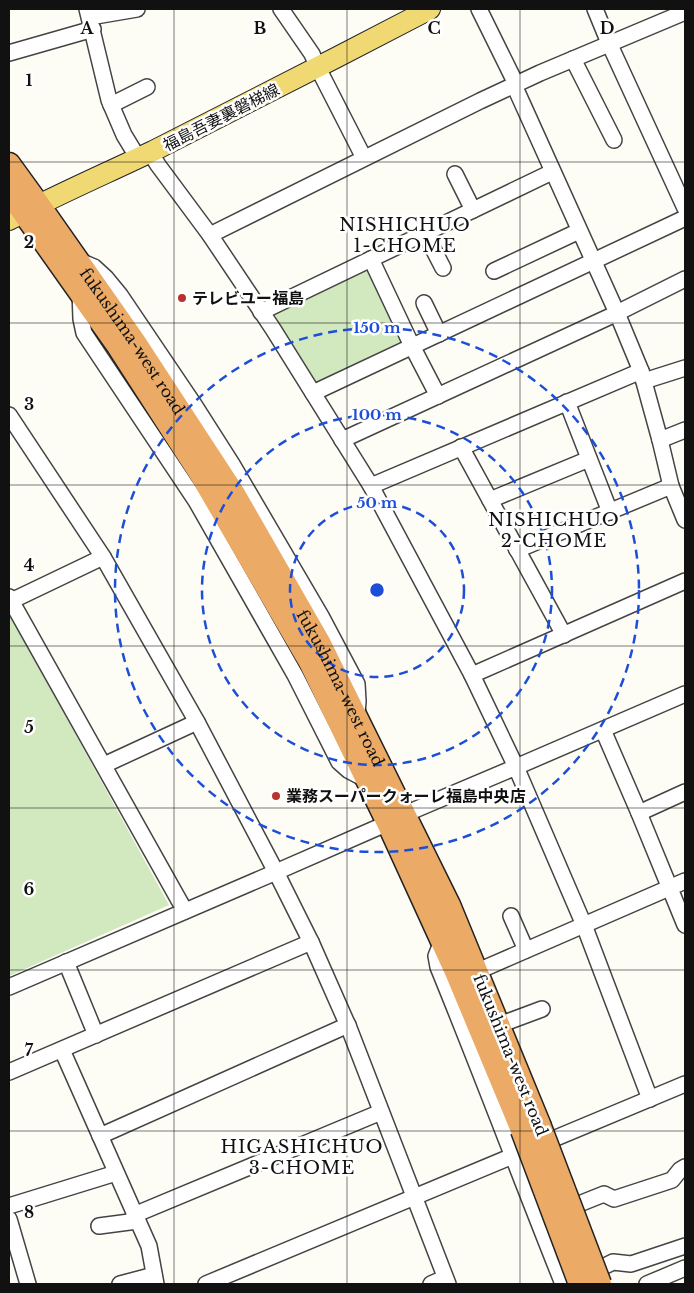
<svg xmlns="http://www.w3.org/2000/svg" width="694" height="1293" font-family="'Libre Baskerville','Noto Sans JP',serif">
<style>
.green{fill:#d2e8bf}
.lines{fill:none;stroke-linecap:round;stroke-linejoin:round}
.minor-casing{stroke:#444;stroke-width:18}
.major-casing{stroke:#222;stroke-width:22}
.highway-casing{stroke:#222;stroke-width:25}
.minor{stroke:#fff;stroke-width:15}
.major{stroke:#f0d973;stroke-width:20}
.highway{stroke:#ebab66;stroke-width:22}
.highway-bridge-casing{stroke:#222;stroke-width:25;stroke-linecap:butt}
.highway-bridge{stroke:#ebab66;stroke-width:22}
.grid{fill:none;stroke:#111;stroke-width:1;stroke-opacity:0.55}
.ring{fill:none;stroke:#1d4ed8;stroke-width:2.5;stroke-dasharray:9 6}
.poi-dot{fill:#b93230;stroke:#fff;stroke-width:2}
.labels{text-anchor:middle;stroke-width:5;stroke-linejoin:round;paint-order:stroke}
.street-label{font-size:16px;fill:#111;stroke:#fff}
.poi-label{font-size:16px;font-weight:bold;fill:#111;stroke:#fff;text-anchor:start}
.neighbourhood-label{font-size:18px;letter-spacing:1px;fill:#111;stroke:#fff}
.grid-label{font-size:16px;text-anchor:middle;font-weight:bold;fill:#111;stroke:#fff;stroke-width:5;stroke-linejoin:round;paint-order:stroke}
.centre{fill:#1d4ed8;stroke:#fff;stroke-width:2.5}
.ring-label{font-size:15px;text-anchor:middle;font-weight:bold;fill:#1d4ed8;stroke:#fff;stroke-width:5;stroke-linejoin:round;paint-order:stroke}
</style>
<rect width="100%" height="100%" fill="#fefdf5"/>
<g class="green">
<path d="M 371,269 L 407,344 L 317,386 L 274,314 Z"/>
<path d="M 9,613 L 169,905 L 9,976 Z"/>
</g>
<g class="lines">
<defs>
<g id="minor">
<path d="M 87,9 L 109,100 L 124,135 L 138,158"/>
<path d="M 281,9 L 312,54 L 318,68 L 364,158"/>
<path d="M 479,9 L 516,84"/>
<path d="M 595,9 L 609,43 L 685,208"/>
<path d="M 90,17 L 137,9"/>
<path d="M 9,53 L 93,29"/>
<path d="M 573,59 L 614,140"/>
<path d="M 514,85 L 617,313 L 641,371 L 660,440 L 671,486"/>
<path d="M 111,105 L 147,87"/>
<path d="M 150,152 L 158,165 L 210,235 L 273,329 L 371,486 L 472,675 L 516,767 L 584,925 L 650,1099"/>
<path d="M 455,174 L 473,210"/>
<path d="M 425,233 L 443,268"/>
<path d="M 210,235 L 480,101 L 540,73 L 685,12"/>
<path d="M 371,259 L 412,346 L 438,396"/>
<path d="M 82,262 L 94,267 L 106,278 L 120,295 L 195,406 L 232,464 L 321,616 L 357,684 L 358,701 L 357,714"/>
<path d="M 494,271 L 579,231"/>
<path d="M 80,292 L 81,319 L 84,333 L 196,501 L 295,675 L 339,762 L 348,770 L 367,780"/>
<path d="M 424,303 L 439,334"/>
<path d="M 261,312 L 552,172"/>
<path d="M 644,381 L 685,368"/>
<path d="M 313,393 L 685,218"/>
<path d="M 567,402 L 610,512"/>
<path d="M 9,415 L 103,557 L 197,722 L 276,872 L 311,942 L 349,1028 L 448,1284"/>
<path d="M 342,440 L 611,316 L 685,279"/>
<path d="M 660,440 L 685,430"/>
<path d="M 461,447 L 564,635"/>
<path d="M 371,486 L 641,371"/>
<path d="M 490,500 L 589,459"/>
<path d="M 517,550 L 671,486 L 685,520"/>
<path d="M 9,597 L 185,911"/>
<path d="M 9,602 L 103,557"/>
<path d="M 472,675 L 685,581"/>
<path d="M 603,730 L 639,813 L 685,925"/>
<path d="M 104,765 L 197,722"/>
<path d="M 639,813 L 685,792"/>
<path d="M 511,916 L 526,950"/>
<path d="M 442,941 L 436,956 L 438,967 C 481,1072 521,1179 563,1284"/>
<path d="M 66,962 L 96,1035"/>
<path d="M 485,968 L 685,881"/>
<path d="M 9,987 L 276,872 L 388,823 L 405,814 L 516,767 L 685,694"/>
<path d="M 507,1022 L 542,1009"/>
<path d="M 62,1050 L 149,1246 L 156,1284"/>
<path d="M 9,1072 L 311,942"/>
<path d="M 100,1136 L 348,1025"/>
<path d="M 579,1204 L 604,1194 L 614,1199 L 672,1180 L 680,1170 L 685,1167"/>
<path d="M 9,1206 L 116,1173"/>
<path d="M 134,1215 L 381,1112"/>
<path d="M 9,1219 L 28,1284"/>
<path d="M 99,1226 L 137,1221"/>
<path d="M 603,1267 L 613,1262 L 631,1264 L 685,1246"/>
<path d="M 120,1284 L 154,1275"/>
<path d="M 206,1284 L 685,1084"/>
<path d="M 431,1284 L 445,1278"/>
<path d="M 647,1284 L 685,1268"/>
</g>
<path id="major" d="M 9,220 C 56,195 105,174 153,151 C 246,104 338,57 430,9"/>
<g id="highway">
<path id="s1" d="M 9,164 L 38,204 L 134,341 L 234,494 L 320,644 L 449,905 L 539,1124"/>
<path d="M 9,192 L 118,346 L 200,473 L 310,662 L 388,823 L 457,974 L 522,1130"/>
</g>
</defs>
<use href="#minor" class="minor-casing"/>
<use href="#major" class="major-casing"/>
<use href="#highway" class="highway-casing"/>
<use href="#minor" class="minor"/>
<use href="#major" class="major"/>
<use href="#highway" class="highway"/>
<defs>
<g id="highway-bridge">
<path d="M 539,1124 L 600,1284"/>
<path d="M 522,1130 L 580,1284"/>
</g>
</defs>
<use href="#highway-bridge" class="highway-bridge-casing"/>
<use href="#highway-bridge" class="highway-bridge"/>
</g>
<path class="grid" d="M 174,9 L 174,1284M 347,9 L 347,1284M 520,9 L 520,1284M 9,162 L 685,162M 9,323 L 685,323M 9,485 L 685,485M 9,646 L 685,646M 9,808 L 685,808M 9,970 L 685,970M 9,1131 L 685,1131"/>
<g class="ring">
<circle cx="377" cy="590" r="87"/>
<circle cx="377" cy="590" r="175"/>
<circle cx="377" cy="590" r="262"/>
</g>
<g class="poi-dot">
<circle cx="182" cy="298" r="5"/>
<circle cx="276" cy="796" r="5"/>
</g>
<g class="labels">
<g class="street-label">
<text transform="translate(221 117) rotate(-27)" y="6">福島吾妻裏磐梯線</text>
<text dy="6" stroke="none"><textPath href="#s1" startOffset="216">fukushima-west road</textPath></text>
<text dy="6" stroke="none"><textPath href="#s1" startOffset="621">fukushima-west road</textPath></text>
<text transform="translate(511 1055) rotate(68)" y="6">fukushima-west road</text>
</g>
<g class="poi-label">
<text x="192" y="304">テレビユー福島</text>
<text x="286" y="802">業務スーパークォーレ福島中央店</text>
</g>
<g class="neighbourhood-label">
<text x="405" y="231">NISHICHUO<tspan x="405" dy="21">1-CHOME</tspan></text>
<text x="554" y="526">NISHICHUO<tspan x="554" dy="21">2-CHOME</tspan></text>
<text x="302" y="1153">HIGASHICHUO<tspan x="302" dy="21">3-CHOME</tspan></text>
</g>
</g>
<g class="grid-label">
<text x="87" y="34">A</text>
<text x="260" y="34">B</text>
<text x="434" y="34">C</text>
<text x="607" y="34">D</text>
<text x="29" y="86">1</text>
<text x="29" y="248">2</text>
<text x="29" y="410">3</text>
<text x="29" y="571">4</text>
<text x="29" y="733">5</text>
<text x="29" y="895">6</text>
<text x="29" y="1056">7</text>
<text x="29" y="1218">8</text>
</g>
<circle cx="377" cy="590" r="8" class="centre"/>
<g class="ring-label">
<text x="377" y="333">150 m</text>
<text x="377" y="420">100 m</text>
<text x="377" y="508">50 m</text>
</g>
<rect width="694" height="1293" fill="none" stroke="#111111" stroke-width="20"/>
</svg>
